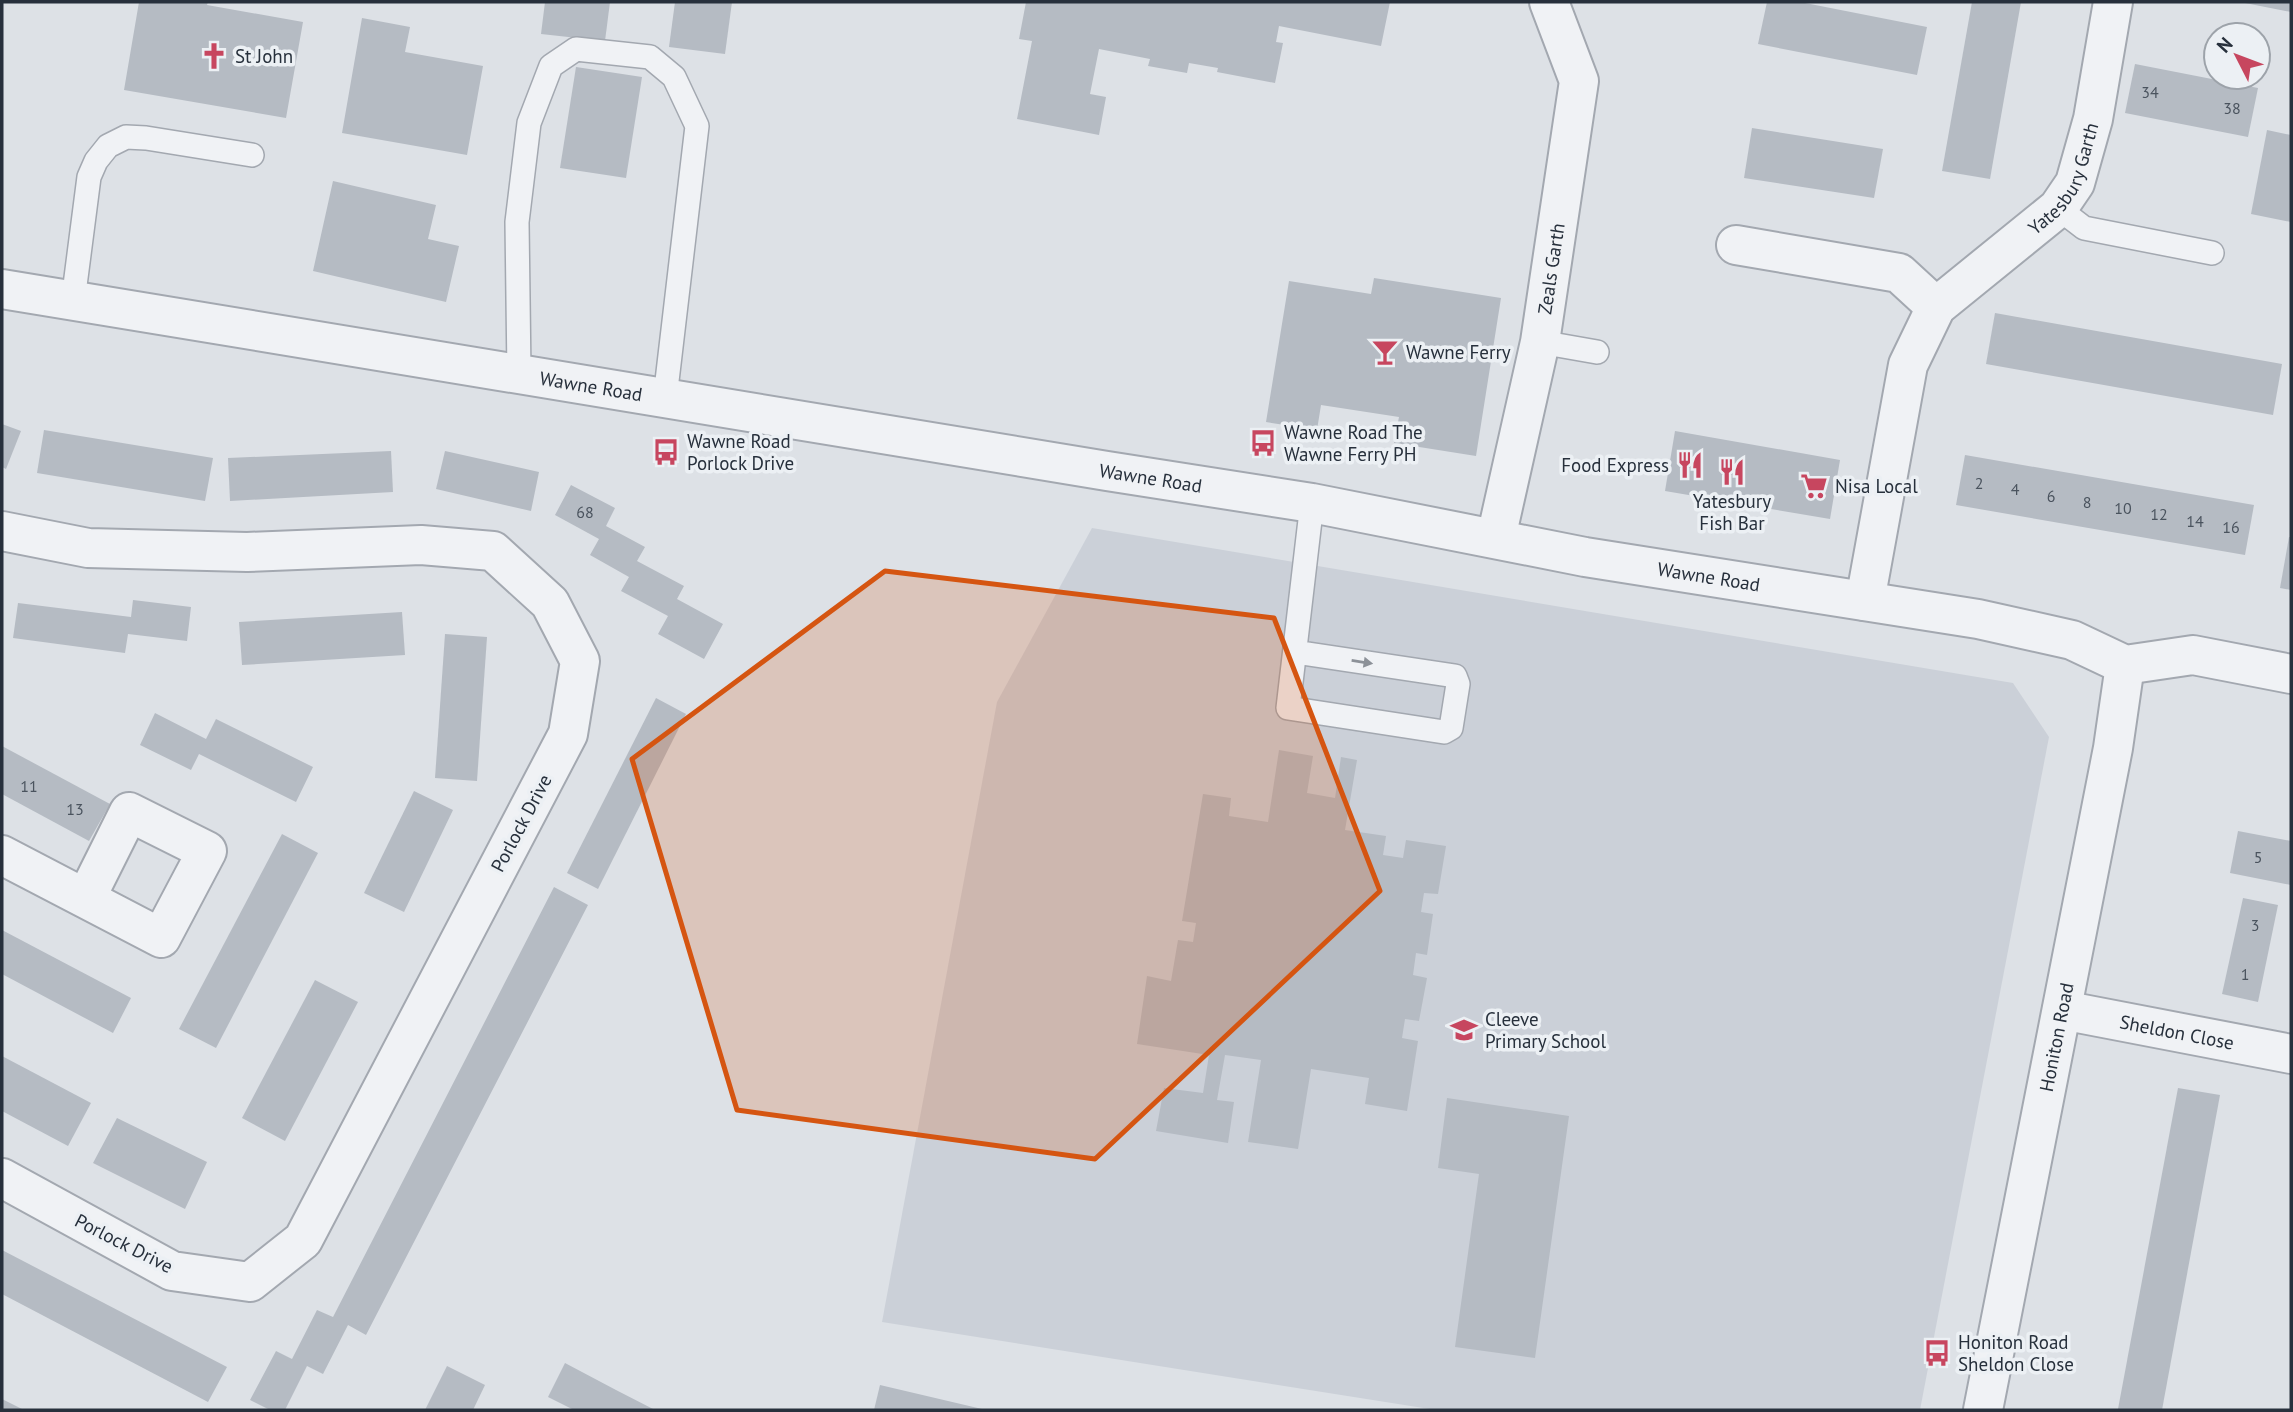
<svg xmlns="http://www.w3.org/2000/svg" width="2293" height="1412" font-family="'PT Sans',sans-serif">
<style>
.built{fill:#cbd0d8}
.building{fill:#b5bbc3}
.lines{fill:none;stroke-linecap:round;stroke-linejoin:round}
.service-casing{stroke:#a3a8b0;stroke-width:26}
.minor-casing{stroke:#a3a8b0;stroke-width:42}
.tertiary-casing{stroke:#a3a8b0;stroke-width:42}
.service{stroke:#f0f2f5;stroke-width:23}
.minor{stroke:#f0f2f5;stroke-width:38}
.tertiary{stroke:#f0f2f5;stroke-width:38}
.oneway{fill:#8c9198}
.marked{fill:#d55511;fill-opacity:0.2;stroke:#d55511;stroke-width:5;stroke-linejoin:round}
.labels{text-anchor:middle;stroke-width:7;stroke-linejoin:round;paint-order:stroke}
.number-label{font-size:16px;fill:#4a535e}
.poi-label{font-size:19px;fill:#27303c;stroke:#ecf0f4;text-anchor:start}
.street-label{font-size:19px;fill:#27303c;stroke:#ecf0f4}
</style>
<rect width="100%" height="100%" fill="#dde1e6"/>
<path class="built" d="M 1092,528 L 2013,683 L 2049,737 L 1920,1410 L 1436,1410 L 882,1322 L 997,702 Z"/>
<g class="building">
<path d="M 139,2 L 208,2 L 207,5 L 303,22 L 286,118 L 124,90 Z"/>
<path d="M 545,2 L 610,2 L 605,41 L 541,34 Z"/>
<path d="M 675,2 L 732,2 L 725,54 L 669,47 Z"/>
<path d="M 1026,2 L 1390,2 L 1381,46 L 1279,26 L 1276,42 L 1283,43 L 1275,83 L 1217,72 L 1218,68 L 1189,63 L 1187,73 L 1148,66 L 1150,59 L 1099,49 L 1090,94 L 1106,97 L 1099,135 L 1017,119 L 1032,41 L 1019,39 Z"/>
<path d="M 1767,2 L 1800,2 L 1927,27 L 1917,75 L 1758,44 Z"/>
<path d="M 1972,2 L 2021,2 L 1990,179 L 1942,171 Z"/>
<path d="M 2245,2 L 2291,2 L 2291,12 L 2245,3 Z"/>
<path d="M 362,18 L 410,27 L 405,52 L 483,66 L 467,155 L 342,133 Z"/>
<path d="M 2135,64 L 2258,88 L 2248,137 L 2125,113 Z"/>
<path d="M 576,67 L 642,77 L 626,178 L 560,168 Z"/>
<path d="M 1752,128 L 1883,149 L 1874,198 L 1744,178 Z"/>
<path d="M 2267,130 L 2291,135 L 2291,222 L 2251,214 Z"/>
<path d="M 333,181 L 436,205 L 428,239 L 459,246 L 446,302 L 313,271 Z"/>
<path d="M 1374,278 L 1501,298 L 1476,456 L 1394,443 L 1399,417 L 1321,405 L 1317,430 L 1266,422 L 1289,281 L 1371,294 Z"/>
<path d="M 1995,313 L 2282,364 L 2273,415 L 1986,364 Z"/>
<path d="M 2,424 L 21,431 L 6,469 L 2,467 Z"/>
<path d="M 44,430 L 213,458 L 205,501 L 37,473 Z"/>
<path d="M 1675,431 L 1840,460 L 1830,519 L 1665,491 Z"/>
<path d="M 391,451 L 393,492 L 230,501 L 228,458 Z"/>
<path d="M 445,451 L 539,472 L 531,511 L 436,489 Z"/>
<path d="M 1965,455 L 2254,505 L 2245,555 L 1956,505 Z"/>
<path d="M 571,485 L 615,508 L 606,526 L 645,547 L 637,561 L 684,586 L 677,599 L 723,624 L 704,659 L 658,634 L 668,616 L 621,591 L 629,577 L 590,555 L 599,539 L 555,515 Z"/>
<path d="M 2289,537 L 2291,537 L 2291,590 L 2280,588 Z"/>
<path d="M 133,600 L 191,607 L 187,641 L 128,634 L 125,653 L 13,638 L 18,603 L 131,617 Z"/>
<path d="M 402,612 L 405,655 L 242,665 L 239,622 Z"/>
<path d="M 445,634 L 487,637 L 477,781 L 435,778 Z"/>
<path d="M 656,698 L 686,714 L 598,889 L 567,873 Z"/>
<path d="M 155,713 L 206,739 L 216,719 L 313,767 L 296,802 L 199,754 L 191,770 L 140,745 Z"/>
<path d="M 2,746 L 110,804 L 89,841 L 2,794 Z"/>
<path d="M 1279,750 L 1313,756 L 1307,793 L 1335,798 L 1341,757 L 1357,760 L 1345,830 L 1386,836 L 1383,855 L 1403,858 L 1406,840 L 1446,846 L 1438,894 L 1424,893 L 1421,912 L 1433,914 L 1427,955 L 1416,953 L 1413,975 L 1427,978 L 1419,1021 L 1405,1019 L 1402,1038 L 1418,1041 L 1407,1111 L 1365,1104 L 1369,1078 L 1311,1069 L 1298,1149 L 1248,1142 L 1261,1060 L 1225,1055 L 1217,1100 L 1234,1102 L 1228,1143 L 1156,1131 L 1164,1088 L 1203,1093 L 1209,1055 L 1137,1044 L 1147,976 L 1171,981 L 1178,940 L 1193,942 L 1196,923 L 1182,921 L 1203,794 L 1231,798 L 1229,816 L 1268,822 Z"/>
<path d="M 414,791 L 453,810 L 404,912 L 364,893 Z"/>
<path d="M 2238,831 L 2291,841 L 2291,885 L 2230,873 Z"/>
<path d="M 282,834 L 318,853 L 216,1048 L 179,1029 Z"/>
<path d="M 554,887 L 588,905 L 366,1335 L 348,1325 L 323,1374 L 307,1366 L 285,1410 L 270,1410 L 250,1400 L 276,1351 L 292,1359 L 317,1310 L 333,1317 Z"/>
<path d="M 2243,898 L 2278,905 L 2258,1002 L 2222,994 Z"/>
<path d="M 2,930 L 131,998 L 113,1033 L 2,974 Z"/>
<path d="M 315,980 L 358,1002 L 285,1141 L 242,1118 Z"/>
<path d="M 2,1056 L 91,1103 L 68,1146 L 2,1111 Z"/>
<path d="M 2178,1088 L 2220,1095 L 2162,1410 L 2126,1410 L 2118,1409 Z"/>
<path d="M 1447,1098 L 1569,1116 L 1535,1358 L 1455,1347 L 1479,1174 L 1438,1168 Z"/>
<path d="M 117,1118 L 207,1162 L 185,1209 L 93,1163 Z"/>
<path d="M 2,1250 L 227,1367 L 208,1402 L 2,1294 Z"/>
<path d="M 565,1363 L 616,1390 L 655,1410 L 574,1410 L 548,1397 Z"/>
<path d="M 447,1366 L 485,1385 L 473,1410 L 425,1410 Z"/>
<path d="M 880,1385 L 982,1409 L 982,1410 L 874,1410 Z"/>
<path d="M 2,1399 L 24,1410 L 2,1410 Z"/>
</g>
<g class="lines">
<defs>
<g id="service">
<path d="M 2058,208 L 2084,228 L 2212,253"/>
<path d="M 73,301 L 89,177 L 96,161 L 108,146 L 126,137 L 146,138 L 252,155"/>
<path d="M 1540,342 L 1597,352"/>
<path d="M 519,374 L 517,222 L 529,123 L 551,66 L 576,49 L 650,57 L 674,77 L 697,126 L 665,398"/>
<path d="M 1295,652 L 1455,676 L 1458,684 L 1451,728 L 1444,732 L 1288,708 L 1312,503"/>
</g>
<g id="minor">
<path d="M 1736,245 L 1899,273 L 1936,307"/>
<path d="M 2,531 L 88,548 L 247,552 L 421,545 L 493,551 L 550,603 L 580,661 L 568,734 L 303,1240 L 250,1282 L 172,1271 L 2,1178"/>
<path id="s1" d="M 1496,538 L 1540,342 L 1579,81 L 1549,2"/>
<path id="s2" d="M 1865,601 L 1908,365 L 1936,307 L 2058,208 L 2075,183 L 2093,119 L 2113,2"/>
<path d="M 2,855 L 161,938 L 207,851 L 129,812 L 86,898"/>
<path id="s3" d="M 2062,1010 L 2291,1054"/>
<path id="s4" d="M 1983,1410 L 2113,748 L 2125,665"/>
</g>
<g id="tertiary">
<path id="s5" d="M 2,289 L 1107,471 L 1312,503 L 1585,557 L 1978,619 L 2072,640 L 2125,665 L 2193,655 L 2291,674"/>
</g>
</defs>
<use href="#service" class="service-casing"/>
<use href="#minor" class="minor-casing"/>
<use href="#tertiary" class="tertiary-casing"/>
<use href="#service" class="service"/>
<use href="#minor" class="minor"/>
<use href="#tertiary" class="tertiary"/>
</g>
<defs><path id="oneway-solid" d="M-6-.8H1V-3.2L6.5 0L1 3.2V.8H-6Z" transform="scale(1.75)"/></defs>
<use class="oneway" href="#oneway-solid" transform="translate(1362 662) rotate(9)"/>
<path class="marked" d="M 885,571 L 1274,618 L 1380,891 L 1095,1159 L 737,1110 L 632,759 Z"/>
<defs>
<symbol id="church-bare" viewBox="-9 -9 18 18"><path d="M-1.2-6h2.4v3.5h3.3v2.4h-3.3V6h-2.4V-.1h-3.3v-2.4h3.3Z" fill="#c7465f" stroke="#ecf0f4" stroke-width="2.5" paint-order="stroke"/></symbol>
<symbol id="bar-bare" viewBox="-9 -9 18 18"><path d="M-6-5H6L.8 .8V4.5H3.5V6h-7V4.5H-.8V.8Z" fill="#c7465f" stroke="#ecf0f4" stroke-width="2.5" paint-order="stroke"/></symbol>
<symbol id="bus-bare" viewBox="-9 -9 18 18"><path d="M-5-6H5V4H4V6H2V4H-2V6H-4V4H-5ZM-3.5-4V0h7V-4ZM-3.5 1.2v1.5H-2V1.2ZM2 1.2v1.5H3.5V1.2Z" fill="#c7465f" stroke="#ecf0f4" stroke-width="2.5" paint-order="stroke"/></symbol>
<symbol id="restaurant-bare" viewBox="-9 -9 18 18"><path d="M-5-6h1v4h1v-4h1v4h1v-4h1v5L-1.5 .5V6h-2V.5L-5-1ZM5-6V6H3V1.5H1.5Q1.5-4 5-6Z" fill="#c7465f" stroke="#ecf0f4" stroke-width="2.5" paint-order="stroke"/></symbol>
<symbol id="supermarket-bare" viewBox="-9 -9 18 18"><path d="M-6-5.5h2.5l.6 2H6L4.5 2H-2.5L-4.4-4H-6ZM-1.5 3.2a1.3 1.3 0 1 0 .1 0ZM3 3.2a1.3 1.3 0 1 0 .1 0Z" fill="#c7465f" stroke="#ecf0f4" stroke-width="2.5" paint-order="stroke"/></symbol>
<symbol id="school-bare" viewBox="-9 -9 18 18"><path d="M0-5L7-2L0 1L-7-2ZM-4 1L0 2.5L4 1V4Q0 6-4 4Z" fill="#c7465f" stroke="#ecf0f4" stroke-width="2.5" paint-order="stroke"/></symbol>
</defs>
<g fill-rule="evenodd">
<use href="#church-bare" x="195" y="37" width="38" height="38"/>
<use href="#bar-bare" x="1366" y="333" width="38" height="38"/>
<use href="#bus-bare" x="1244" y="424" width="38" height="38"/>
<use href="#bus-bare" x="647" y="433" width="38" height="38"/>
<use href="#restaurant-bare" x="1671" y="446" width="38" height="38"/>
<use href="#restaurant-bare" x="1713" y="453" width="38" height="38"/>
<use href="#supermarket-bare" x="1795" y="467" width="38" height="38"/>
<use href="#school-bare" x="1445" y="1011" width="38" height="38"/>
<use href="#bus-bare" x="1918" y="1334" width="38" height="38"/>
</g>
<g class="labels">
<g class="number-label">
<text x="2150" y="98">34</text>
<text x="2232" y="114">38</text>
<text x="1979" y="489">2</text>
<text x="2015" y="495">4</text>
<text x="2051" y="502">6</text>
<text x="2087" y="508">8</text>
<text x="2123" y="514">10</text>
<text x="585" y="518">68</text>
<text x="2159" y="520">12</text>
<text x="2195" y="527">14</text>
<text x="2231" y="533">16</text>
<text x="29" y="792">11</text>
<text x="75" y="815">13</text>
<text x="2258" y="863">5</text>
<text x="2255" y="931">3</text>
<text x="2245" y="980">1</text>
</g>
<g class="poi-label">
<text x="235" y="63">St John</text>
<text x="1406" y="359">Wawne Ferry</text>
<text x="1284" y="439">Wawne Road The<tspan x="1284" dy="22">Wawne Ferry PH</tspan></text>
<text x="687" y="448">Wawne Road<tspan x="687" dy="22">Porlock Drive</tspan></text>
<text x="1669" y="472" text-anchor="end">Food Express</text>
<text x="1835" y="493">Nisa Local</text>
<text x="1732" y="508" text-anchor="middle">Yatesbury<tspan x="1732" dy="22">Fish Bar</tspan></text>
<text x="1485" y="1026">Cleeve<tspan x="1485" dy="22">Primary School</tspan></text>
<text x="1958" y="1349">Honiton Road<tspan x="1958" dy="22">Sheldon Close</tspan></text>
</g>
<g class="street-label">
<text dy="7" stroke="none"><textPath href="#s2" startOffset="490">Yatesbury Garth</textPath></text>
<text dy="7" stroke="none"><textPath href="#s1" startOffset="275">Zeals Garth</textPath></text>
<text dy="7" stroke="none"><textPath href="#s5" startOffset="597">Wawne Road</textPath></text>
<text dy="7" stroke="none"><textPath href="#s5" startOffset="1164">Wawne Road</textPath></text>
<text dy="7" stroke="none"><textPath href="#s5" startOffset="1731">Wawne Road</textPath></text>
<text transform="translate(521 823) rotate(-62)" y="7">Porlock Drive</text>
<text dy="7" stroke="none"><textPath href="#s3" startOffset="117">Sheldon Close</textPath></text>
<text dy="7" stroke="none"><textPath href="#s4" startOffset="380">Honiton Road</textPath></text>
<text transform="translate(124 1243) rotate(27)" y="7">Porlock Drive</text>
</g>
</g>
<rect width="2293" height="1412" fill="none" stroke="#27303c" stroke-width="7"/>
<g transform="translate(2237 56) rotate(312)"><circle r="33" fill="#ecf0f4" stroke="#9da3aa" stroke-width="2"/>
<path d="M0-5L12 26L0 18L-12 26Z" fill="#c7465f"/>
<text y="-10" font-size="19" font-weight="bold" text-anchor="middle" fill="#27303c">N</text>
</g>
</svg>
